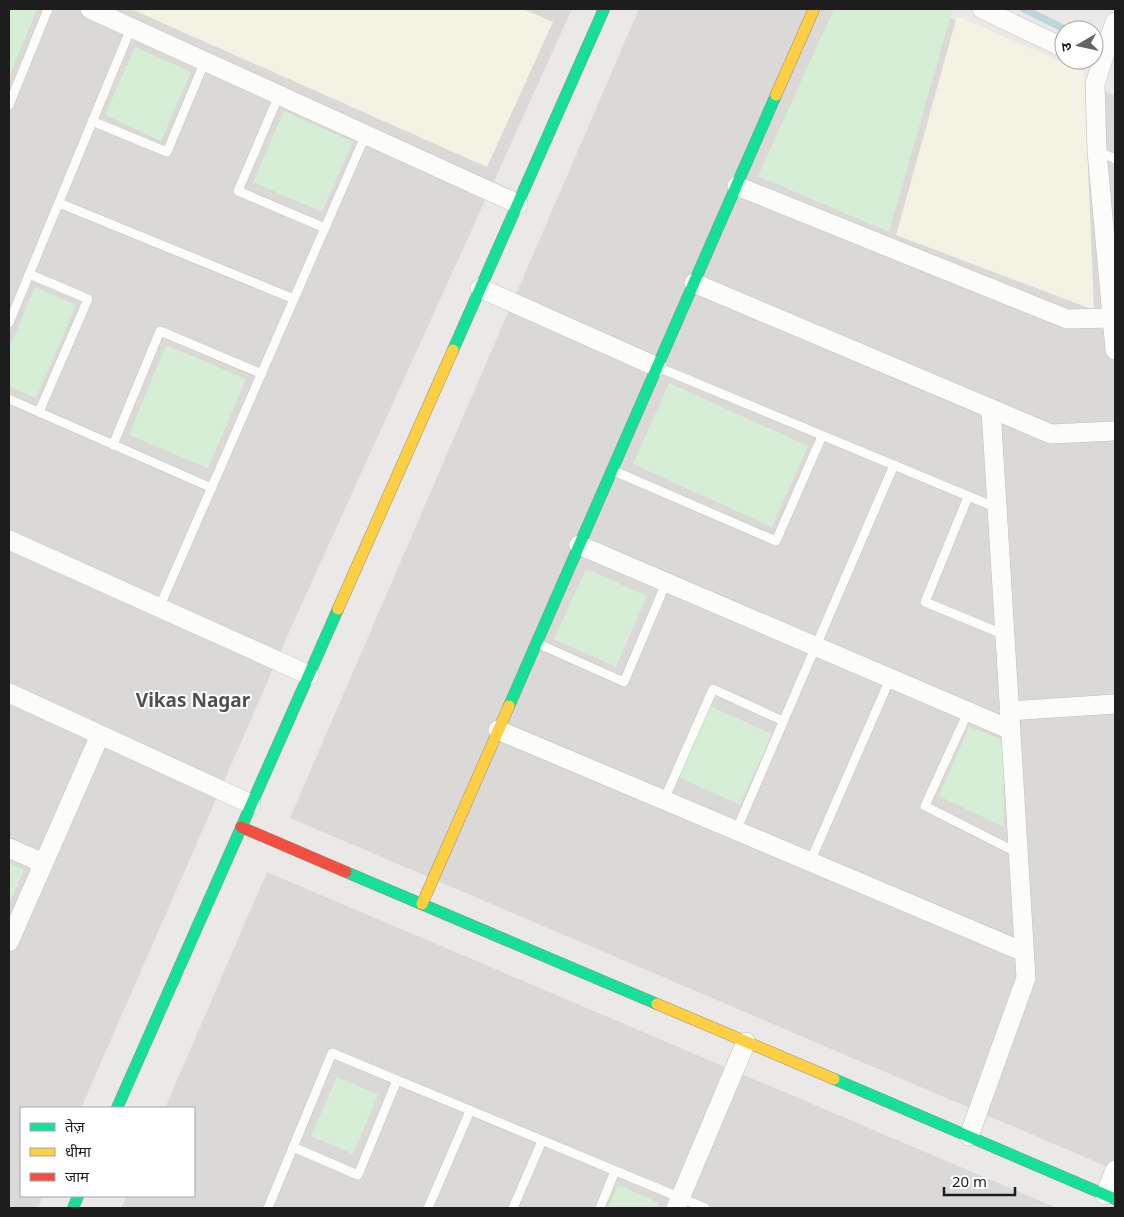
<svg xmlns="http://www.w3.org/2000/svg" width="1124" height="1217" font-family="'Noto Sans','Noto Sans Devanagari',sans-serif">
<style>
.residential{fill:#dad9d8}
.education{fill:#f4f2e3}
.park{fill:#d7eed6}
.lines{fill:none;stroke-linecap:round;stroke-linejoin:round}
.stream{stroke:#bed5db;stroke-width:7}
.lane-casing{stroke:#c1c0bf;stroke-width:10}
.street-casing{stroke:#c1c0bf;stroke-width:20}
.fast-casing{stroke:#929281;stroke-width:12}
.slow-casing{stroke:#929281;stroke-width:12}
.jam-casing{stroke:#929281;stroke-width:12}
.lane{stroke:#fcfcfb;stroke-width:9}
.street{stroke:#fcfcfb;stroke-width:19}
.fast{stroke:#16e098;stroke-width:11}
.slow{stroke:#ffcf43;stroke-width:11}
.jam{stroke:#f24e42;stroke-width:11}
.labels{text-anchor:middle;stroke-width:4;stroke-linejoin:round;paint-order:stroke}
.district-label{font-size:19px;font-weight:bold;fill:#505050;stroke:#fff}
</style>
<rect width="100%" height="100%" fill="#ebe9e7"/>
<g class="residential">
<path d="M 9,9 L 572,9 L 294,621 L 81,1108 L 21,1108 L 21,1196 L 43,1196 L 38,1208 L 9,1208 Z"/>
<path d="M 639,9 L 931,9 L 1115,96 L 1115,1170 L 290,818 Z"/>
<path d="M 267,872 L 1057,1208 L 121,1208 L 127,1196 L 194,1196 L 194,1108 L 165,1108 Z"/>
</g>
<g class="education">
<path d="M 131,9 L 523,9 L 553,22 L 487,167 Z"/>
<path d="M 957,16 L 1084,72 L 1094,310 L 896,235 Z"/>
</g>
<g class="park">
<path d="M 9,9 L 37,9 L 10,75 L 9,75 Z"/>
<path d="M 834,9 L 947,9 L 952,11 L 889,232 L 758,176 Z"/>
<path d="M 135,47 L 191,72 L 161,141 L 105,115 Z"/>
<path d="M 284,111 L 353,142 L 322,212 L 253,182 Z"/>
<path d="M 35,287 L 76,305 L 36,398 L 9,386 L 9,349 Z"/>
<path d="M 166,345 L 246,379 L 208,468 L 129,435 Z"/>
<path d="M 669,383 L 808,446 L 772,527 L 633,464 Z"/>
<path d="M 586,569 L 647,596 L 616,667 L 554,639 Z"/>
<path d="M 710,706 L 772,734 L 740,805 L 679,777 Z"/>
<path d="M 969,727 L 1003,740 L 1004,827 L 939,796 Z"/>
<path d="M 9,863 L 24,870 L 9,904 Z"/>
<path d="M 337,1077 L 378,1095 L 353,1154 L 311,1136 Z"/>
<path d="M 618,1185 L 659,1203 L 656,1208 L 608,1208 Z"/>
</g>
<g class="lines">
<g class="stream">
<path d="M 1024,9 L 1067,30"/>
<path d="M 1094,43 L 1115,53"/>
</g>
<defs>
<g id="lane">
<path d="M 279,95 L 238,191 L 325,228"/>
<path d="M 9,105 L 48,9"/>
<path d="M 92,121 L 167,152 L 205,61"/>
<path d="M 1098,151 L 1115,159"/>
<path d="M 59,203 L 294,299"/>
<path d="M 29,274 L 88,299 L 39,412"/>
<path d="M 9,323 L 131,28"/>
<path d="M 660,368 L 997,508"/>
<path d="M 9,399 L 212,488"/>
<path d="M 113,445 L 160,331 L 262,374"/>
<path d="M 614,471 L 776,541 L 822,436"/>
<path d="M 968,497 L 925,602 L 1005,635"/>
<path d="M 159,608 L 366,134"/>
<path d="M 539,644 L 624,682 L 666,583"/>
<path d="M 968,712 L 925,806 L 1018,853"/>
<path d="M 664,800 L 713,689 L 783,721"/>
<path d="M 736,831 L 894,465"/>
<path d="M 810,862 L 890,679"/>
<path d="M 293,1147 L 358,1175 L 397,1080"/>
<path d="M 268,1208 L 332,1053 L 705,1208"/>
<path d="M 428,1208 L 470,1111"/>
<path d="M 513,1208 L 542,1141"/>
<path d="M 600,1208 L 615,1171"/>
</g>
<g id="street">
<path d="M 90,9 L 518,204"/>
<path d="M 982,9 L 1064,48"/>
<path d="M 1115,22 L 1095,84 L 1097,151 L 1115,350"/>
<path d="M 737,186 L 1067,319 L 1112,318"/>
<path d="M 694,283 L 1051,434 L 1115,431"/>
<path d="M 480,288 L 657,367"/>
<path d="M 9,540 L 309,675"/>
<path d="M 579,545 L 1011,730"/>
<path d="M 9,693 L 251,804"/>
<path d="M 1009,711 L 1115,704"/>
<path d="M 498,730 L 1024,952"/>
<path d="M 9,848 L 43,863"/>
<path d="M 9,942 L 100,735"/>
<path d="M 969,1136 L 1026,978 L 991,409"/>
<path d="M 1105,1195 L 1115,1170"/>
<path d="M 676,1208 L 746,1042"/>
</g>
<g id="fast">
<path d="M 453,350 L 604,9"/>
<path d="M 509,706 L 776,95"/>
<path d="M 346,872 L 657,1004"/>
<path d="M 834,1079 L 1115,1199"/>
<path d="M 117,1108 L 338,609"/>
<path d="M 73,1208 L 78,1196"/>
</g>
<g id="slow">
<path d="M 776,95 L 814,9"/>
<path d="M 338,609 L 453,350"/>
<path d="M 422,904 L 509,706"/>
<path d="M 657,1004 L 834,1079"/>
</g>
<path id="jam" d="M 241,827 L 346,872"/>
</defs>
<use href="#lane" class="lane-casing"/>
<use href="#street" class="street-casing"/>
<use href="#fast" class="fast-casing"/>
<use href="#slow" class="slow-casing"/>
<use href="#jam" class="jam-casing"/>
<use href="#lane" class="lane"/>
<use href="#street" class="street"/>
<use href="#fast" class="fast"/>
<use href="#slow" class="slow"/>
<use href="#jam" class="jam"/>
</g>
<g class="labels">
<g class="district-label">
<text x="193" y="707">Vikas Nagar</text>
</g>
</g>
<rect width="1124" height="1217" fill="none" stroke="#1d1d1d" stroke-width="20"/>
<rect x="20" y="1107" width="175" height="90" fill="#ffffff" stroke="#a5a5a5"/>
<rect x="30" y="1123" width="25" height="8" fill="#16e098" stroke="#a5a5a5"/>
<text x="65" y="1132" font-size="15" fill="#1d1d1d">तेज़</text>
<rect x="30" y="1148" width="25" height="8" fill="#ffcf43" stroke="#a5a5a5"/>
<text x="65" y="1157" font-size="15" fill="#1d1d1d">धीमा</text>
<rect x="30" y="1173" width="25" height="8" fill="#f24e42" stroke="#a5a5a5"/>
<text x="65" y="1182" font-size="15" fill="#1d1d1d">जाम</text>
<g transform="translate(1079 45) rotate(261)"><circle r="24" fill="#ffffff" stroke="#a5a5a5"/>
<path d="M0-4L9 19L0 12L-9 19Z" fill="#656464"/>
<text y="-8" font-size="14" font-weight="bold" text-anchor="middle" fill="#1d1d1d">उ</text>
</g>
<path d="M944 1187v8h71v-8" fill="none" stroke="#1d1d1d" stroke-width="2.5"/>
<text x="952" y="1187" font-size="15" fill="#1d1d1d" stroke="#ffffff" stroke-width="4" paint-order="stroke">20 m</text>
</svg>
